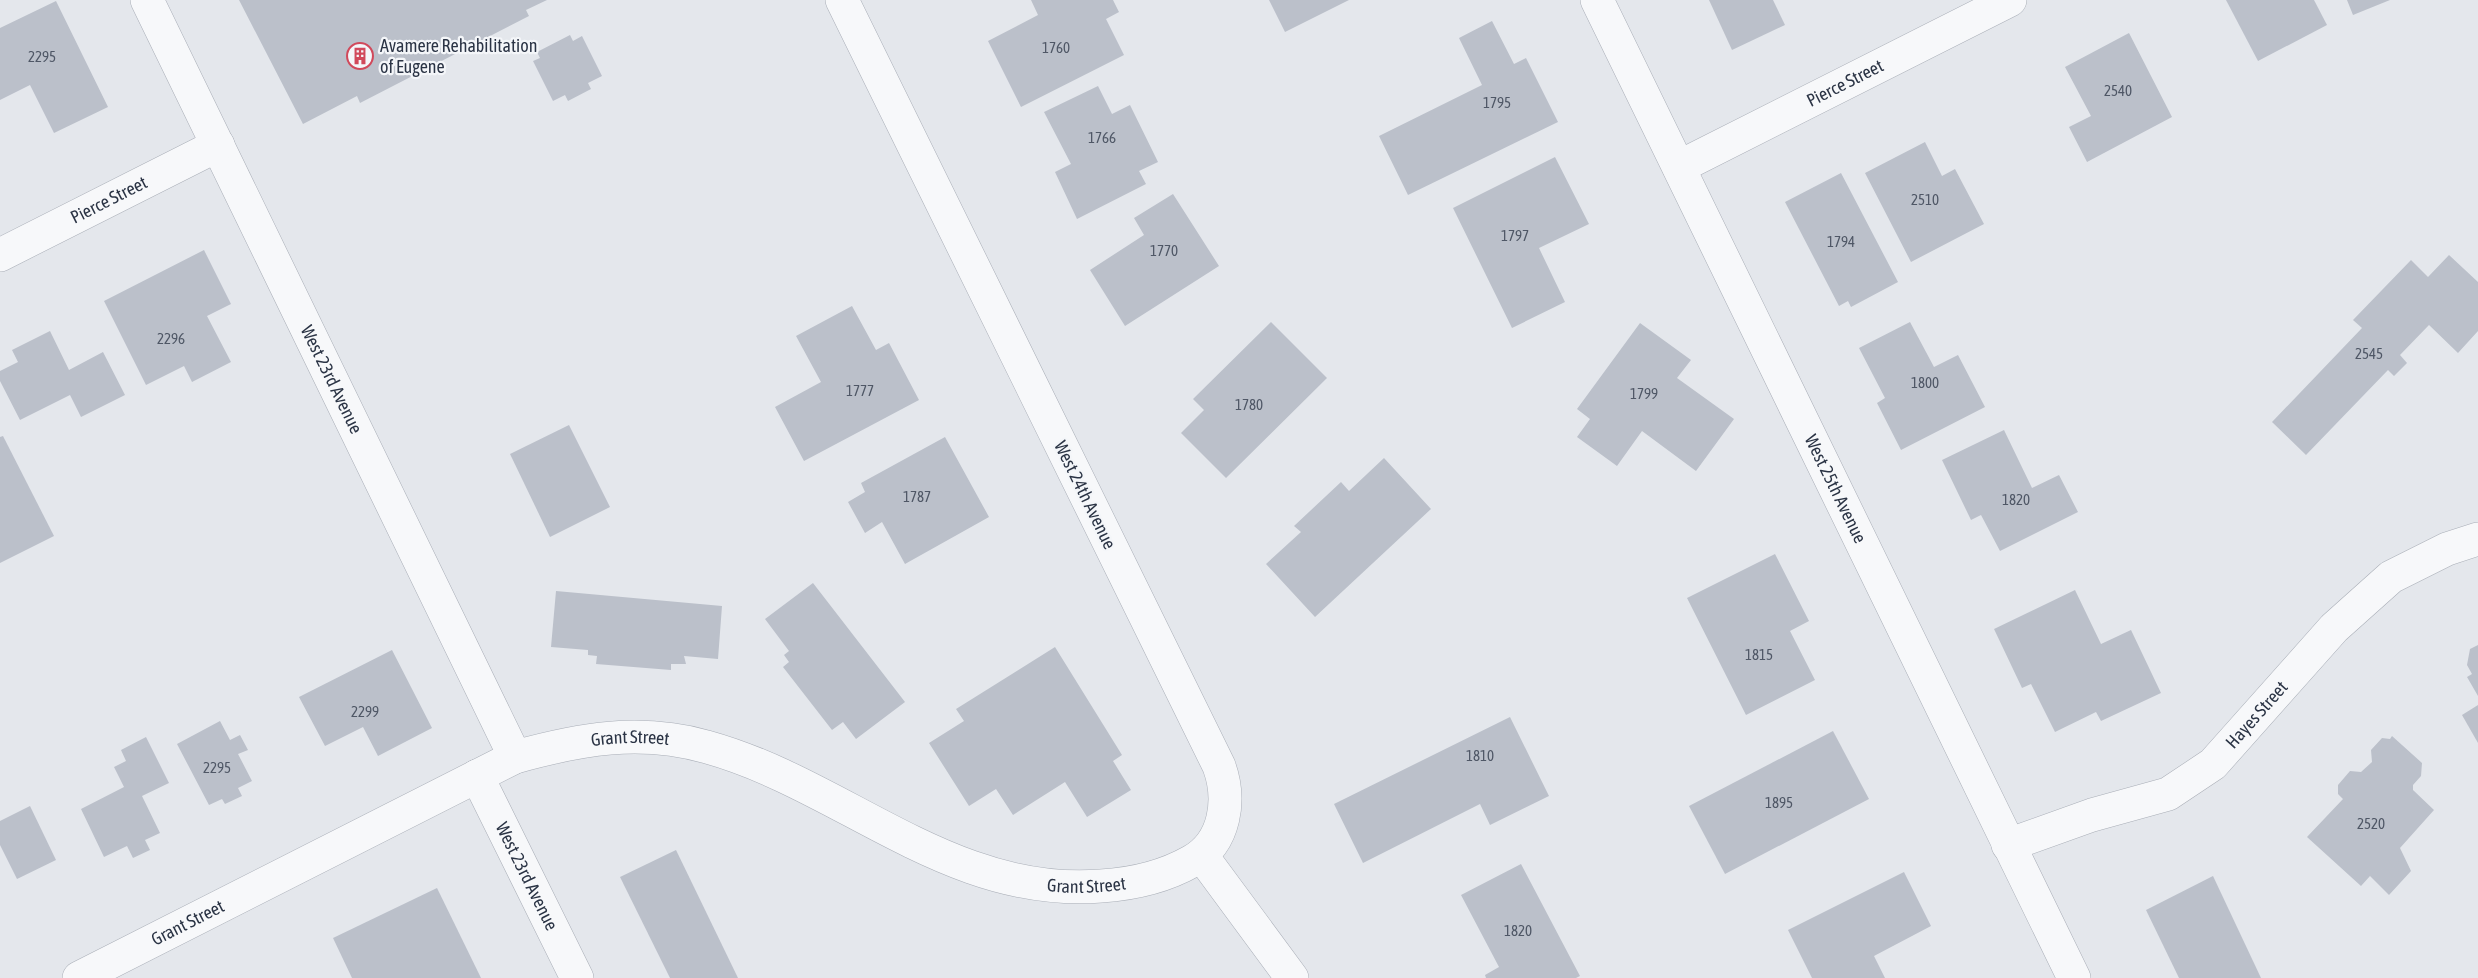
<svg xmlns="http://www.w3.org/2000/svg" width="2478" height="978" font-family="'Asap Condensed',sans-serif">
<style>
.building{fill:#bbc0ca}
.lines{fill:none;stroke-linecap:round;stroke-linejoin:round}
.street-casing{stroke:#a9aeb7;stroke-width:34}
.street{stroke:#f7f8fa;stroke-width:33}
.labels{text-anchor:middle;stroke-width:4.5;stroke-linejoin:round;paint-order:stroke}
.number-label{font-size:15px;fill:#4f5766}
.poi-label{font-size:18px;fill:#2b3445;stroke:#f4f6f9;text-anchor:start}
.street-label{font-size:18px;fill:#2b3445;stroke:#f4f6f9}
</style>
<rect width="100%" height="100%" fill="#e4e7ec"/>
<g class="building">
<path d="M 239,0 L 547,0 L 526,10 L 529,16 L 360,103 L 357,96 L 303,124 Z"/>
<path d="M 1031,0 L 1113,0 L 1119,12 L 1106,19 L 1124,55 L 1021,107 L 988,41 L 1038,15 Z"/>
<path d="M 1269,0 L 1349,0 L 1285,32 Z"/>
<path d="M 1709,0 L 1773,0 L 1785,25 L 1732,50 Z"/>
<path d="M 2226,0 L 2314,0 L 2327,25 L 2258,61 Z"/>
<path d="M 2347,0 L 2390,0 L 2353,15 Z"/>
<path d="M 56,1 L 108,107 L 54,133 L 30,85 L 0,100 L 0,28 Z"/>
<path d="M 1492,21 L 1514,64 L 1526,58 L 1558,122 L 1408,195 L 1379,136 L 1482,85 L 1459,38 Z"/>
<path d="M 2129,33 L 2172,117 L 2087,162 L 2069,127 L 2091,116 L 2065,67 Z"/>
<path d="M 570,35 L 573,41 L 582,36 L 602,76 L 588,83 L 591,89 L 568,101 L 565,95 L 553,101 L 533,61 L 540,58 L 537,52 Z"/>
<path d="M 1098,86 L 1112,114 L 1130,105 L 1158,162 L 1139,171 L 1146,184 L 1077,219 L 1055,172 L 1071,164 L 1044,112 Z"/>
<path d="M 1925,142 L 1942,176 L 1955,169 L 1984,224 L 1911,262 L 1865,173 Z"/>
<path d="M 1555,157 L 1589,224 L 1539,248 L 1565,302 L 1512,328 L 1453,208 Z"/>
<path d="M 1841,173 L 1898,282 L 1851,307 L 1848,301 L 1839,306 L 1785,202 Z"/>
<path d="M 1173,194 L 1219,266 L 1125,326 L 1090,270 L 1144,235 L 1134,218 Z"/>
<path d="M 204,250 L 231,304 L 207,316 L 231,362 L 192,382 L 184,366 L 146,385 L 104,301 Z"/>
<path d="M 2449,255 L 2478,282 L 2478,331 L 2458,353 L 2429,325 L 2400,355 L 2407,363 L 2394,376 L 2388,370 L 2306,455 L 2272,422 L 2362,328 L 2353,320 L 2411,260 L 2428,277 Z"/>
<path d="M 852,306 L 876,350 L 889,343 L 919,400 L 804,461 L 775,407 L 821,382 L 796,336 Z"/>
<path d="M 1271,322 L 1327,378 L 1226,478 L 1181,433 L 1204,410 L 1193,399 Z"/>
<path d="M 1910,322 L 1934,367 L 1958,355 L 1985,407 L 1901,450 L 1877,403 L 1885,398 L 1859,348 Z"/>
<path d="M 1640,323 L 1691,360 L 1677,378 L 1734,419 L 1696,471 L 1642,431 L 1617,466 L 1577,437 L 1590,419 L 1577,409 Z"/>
<path d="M 50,331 L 69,370 L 103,352 L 125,395 L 81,417 L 70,395 L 20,420 L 0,381 L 0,371 L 18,362 L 12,350 Z"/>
<path d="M 569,425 L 610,507 L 550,537 L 510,454 Z"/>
<path d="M 2004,430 L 2032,488 L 2059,475 L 2078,512 L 2000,551 L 1981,515 L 1971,520 L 1942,460 Z"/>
<path d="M 3,436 L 54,536 L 0,563 L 0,437 Z"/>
<path d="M 945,437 L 989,517 L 905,564 L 882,522 L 865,533 L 848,502 L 865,492 L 861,483 Z"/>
<path d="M 1384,458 L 1431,509 L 1315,617 L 1266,564 L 1301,532 L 1294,526 L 1341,482 L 1349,491 Z"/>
<path d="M 1775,554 L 1809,621 L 1790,631 L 1815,680 L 1746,715 L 1687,598 Z"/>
<path d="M 813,583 L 905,702 L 856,739 L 843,722 L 832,730 L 783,667 L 789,662 L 784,655 L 789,651 L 765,619 Z"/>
<path d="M 2075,590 L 2101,644 L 2131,630 L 2161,693 L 2101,721 L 2096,712 L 2055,732 L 2031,684 L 2022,688 L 1994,629 Z"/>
<path d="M 556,591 L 722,606 L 718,659 L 684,656 L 686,664 L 671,664 L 671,670 L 596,664 L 597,656 L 588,655 L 588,650 L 551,647 Z"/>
<path d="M 2478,645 L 2478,696 L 2467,677 L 2472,674 L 2467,665 L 2470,649 Z"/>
<path d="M 1055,647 L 1122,755 L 1113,761 L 1131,790 L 1087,817 L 1065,782 L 1013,815 L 996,789 L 969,806 L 929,743 L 964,721 L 956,709 Z"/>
<path d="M 392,650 L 432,728 L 378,756 L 363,727 L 325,746 L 299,697 Z"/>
<path d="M 2478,705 L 2478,743 L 2462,715 Z"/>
<path d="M 1510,717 L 1549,796 L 1490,825 L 1480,804 L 1363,863 L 1334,804 Z"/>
<path d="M 220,721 L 230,740 L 240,735 L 248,750 L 238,754 L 252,781 L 238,788 L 242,796 L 225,804 L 222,799 L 209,805 L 177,744 Z"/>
<path d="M 1833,731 L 1869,799 L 1725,874 L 1689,806 Z"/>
<path d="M 2392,736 L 2422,763 L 2421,776 L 2413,785 L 2413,790 L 2434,810 L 2400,848 L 2411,871 L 2389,895 L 2370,876 L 2361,886 L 2307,837 L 2343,799 L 2338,794 L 2338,785 L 2350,771 L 2361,772 L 2372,762 L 2371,750 L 2382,738 L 2390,739 Z"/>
<path d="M 146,737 L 169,783 L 142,796 L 160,833 L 145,840 L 150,850 L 133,858 L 127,846 L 104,857 L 81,809 L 124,787 L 114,767 L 126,761 L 121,750 Z"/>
<path d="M 30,806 L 56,860 L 17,879 L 0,845 L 0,821 Z"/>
<path d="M 676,850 L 738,978 L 670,978 L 620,877 Z"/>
<path d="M 1521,864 L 1580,976 L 1576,978 L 1486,978 L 1485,975 L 1499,967 L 1461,895 Z"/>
<path d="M 1904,872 L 1931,926 L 1874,956 L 1885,978 L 1812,978 L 1788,930 Z"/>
<path d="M 2213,876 L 2261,978 L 2179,978 L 2146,910 Z"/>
<path d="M 437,888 L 481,978 L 352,978 L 333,938 Z"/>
</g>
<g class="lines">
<defs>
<g id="street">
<path id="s1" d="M 147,0 L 515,757"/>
<path id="s2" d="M 1597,0 L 2074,978"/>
<path id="s3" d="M 1679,167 L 2010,0"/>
<path id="s4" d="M 0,255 L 218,145"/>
<path id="s5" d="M 477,776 L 577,978"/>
<path id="s6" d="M 2008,845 L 2092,815 L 2168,794 L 2213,764 L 2334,628 L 2391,577 L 2447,549 L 2478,539"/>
<path d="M 1202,856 L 1292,978"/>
<path id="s7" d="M 79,978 L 515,757 C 580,739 640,728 707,747 C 844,785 950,898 1101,886 C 1133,884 1164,877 1192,861 C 1226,842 1231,799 1219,766 L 842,0"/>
</g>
</defs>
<use href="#street" class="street-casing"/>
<use href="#street" class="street"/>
</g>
<defs>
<symbol id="building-ring" viewBox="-11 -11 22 22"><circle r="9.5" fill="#f4f6f9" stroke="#d1495b" stroke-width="1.5"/><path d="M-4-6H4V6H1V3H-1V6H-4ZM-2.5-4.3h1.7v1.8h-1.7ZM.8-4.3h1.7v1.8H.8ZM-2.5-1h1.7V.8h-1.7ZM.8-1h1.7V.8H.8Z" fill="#d1495b"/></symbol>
</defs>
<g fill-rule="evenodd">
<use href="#building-ring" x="345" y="41" width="30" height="30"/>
</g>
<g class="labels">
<g class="number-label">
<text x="1056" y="53">1760</text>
<text x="42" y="62">2295</text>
<text x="2118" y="96">2540</text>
<text x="1497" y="108">1795</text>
<text x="1102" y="143">1766</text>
<text x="1925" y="205">2510</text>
<text x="1515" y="241">1797</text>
<text x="1841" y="247">1794</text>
<text x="1164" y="256">1770</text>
<text x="171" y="344">2296</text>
<text x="2369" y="359">2545</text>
<text x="1925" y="388">1800</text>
<text x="860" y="396">1777</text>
<text x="1644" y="399">1799</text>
<text x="1249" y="410">1780</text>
<text x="917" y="502">1787</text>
<text x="2016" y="505">1820</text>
<text x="1759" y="660">1815</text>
<text x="365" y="717">2299</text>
<text x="1480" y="761">1810</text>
<text x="217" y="773">2295</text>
<text x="1779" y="808">1895</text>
<text x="2371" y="829">2520</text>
<text x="1518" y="936">1820</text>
</g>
<g class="poi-label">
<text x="380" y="52">Avamere Rehabilitation<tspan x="380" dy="21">of Eugene</tspan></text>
</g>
<g class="street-label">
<text dy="6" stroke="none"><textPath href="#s3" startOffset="186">Pierce Street</textPath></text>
<text dy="6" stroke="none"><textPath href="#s4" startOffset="122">Pierce Street</textPath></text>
<text dy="6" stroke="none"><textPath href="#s1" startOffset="422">West 23rd Avenue</textPath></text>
<text dy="6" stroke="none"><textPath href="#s2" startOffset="544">West 25th Avenue</textPath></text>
<text transform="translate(1085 495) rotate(64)" y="6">West 24th Avenue</text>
<text dy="6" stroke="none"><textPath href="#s6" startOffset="288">Hayes Street</textPath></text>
<text dy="6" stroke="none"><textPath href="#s7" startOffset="606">Grant Street</textPath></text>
<text dy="6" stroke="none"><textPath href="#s5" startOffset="112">West 23rd Avenue</textPath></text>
<text dy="6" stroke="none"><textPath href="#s7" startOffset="1092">Grant Street</textPath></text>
<text dy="6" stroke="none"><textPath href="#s7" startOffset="122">Grant Street</textPath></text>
</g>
</g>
</svg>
